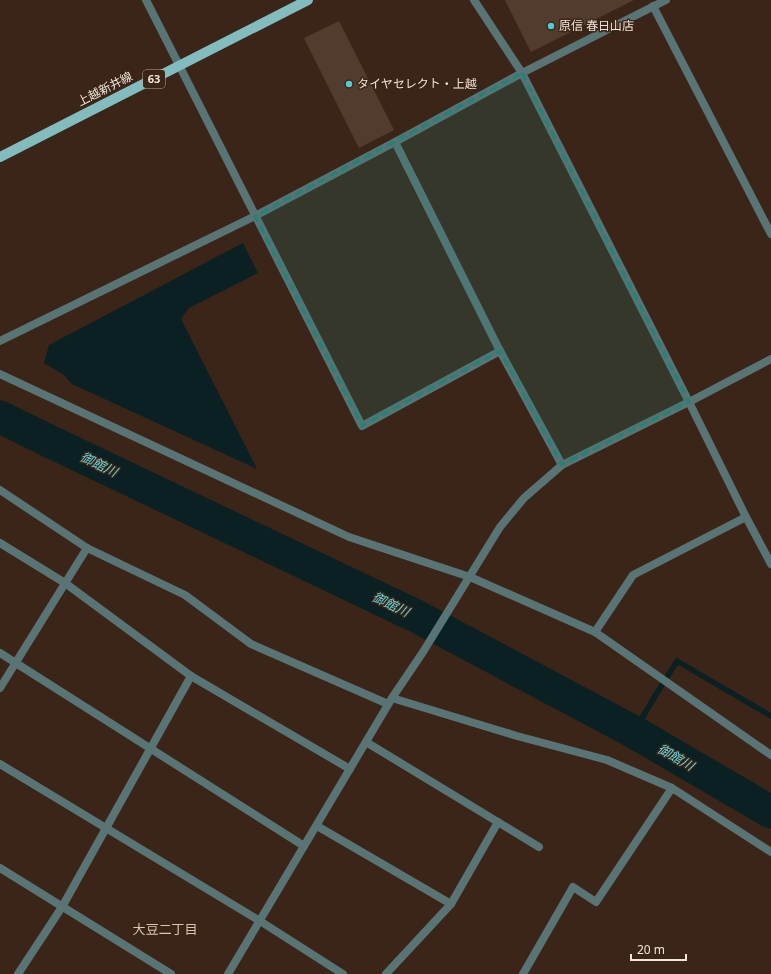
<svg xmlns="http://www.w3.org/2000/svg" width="771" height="974" font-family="'Noto Sans','Noto Sans JP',sans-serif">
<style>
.water{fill:#0a2022}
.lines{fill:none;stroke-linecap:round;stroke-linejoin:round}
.stream{stroke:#0a2022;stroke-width:5.5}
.river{stroke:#0a2022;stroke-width:33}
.building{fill:#523c2e}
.minor{stroke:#587475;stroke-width:8}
.primary{stroke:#82bcbf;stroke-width:10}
.marked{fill:#268179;fill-opacity:0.2;stroke:#268179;stroke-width:3;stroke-dasharray:8 5;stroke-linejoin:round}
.poi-dot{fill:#51ccd3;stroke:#3a2518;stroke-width:1.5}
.labels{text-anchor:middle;stroke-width:3;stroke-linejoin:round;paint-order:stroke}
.shield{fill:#3a2518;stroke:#baaaa0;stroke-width:1}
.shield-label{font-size:11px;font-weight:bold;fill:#f1e3da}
.poi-label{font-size:12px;fill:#f1e3da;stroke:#3a2518;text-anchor:start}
.street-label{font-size:12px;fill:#f1e3da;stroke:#3a2518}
.water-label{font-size:13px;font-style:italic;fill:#67d5db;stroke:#3a2518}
.neighbourhood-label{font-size:13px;fill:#dec2b2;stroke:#3a2518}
</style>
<rect width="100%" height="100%" fill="#3a2518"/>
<path class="water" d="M 243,243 L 258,273 L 189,308 L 181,319 L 257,469 L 72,384 L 64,375 L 44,363 L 49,345 Z"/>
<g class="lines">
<path class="stream" d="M 634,732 L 655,696 L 677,661 L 771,716"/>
<path class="river" d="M 0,417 L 49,441 L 416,616 L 634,732 L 771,812"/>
</g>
<g class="building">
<path d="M 505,0 L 634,0 L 531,52 Z"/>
<path d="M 339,21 L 394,130 L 359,148 L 304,38 Z"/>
</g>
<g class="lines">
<g class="minor">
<path d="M 146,0 L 362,426 L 500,351"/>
<path d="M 474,0 L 522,73 L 689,402 L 746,517 L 771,564"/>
<path d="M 653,6 L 771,234"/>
<path d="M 395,142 L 500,351 L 562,465"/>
<path d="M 0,341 L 255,216 L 395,142 L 522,73 L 666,0"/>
<path d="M 0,374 L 349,537 L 470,577 L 595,632 L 771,755"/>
<path d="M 0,490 L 87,548 L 185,595 L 251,644 L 388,704"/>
<path d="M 0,543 L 65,583 L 191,676 L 350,769"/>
<path d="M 595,632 L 633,575 L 746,517"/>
<path d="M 0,653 L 304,846"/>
<path d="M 0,688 L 87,548"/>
<path d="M 392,698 L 517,736 L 607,760 L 672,788 L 771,852"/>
<path d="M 366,742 L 539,847"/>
<path d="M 0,764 L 260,921 L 343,974"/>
<path d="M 317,826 L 451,904"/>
<path d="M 0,868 L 171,974"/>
<path d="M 18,974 L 62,907 L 191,676"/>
<path d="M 228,974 L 392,698 L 423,652 L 500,527 L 524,498 L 562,465 L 689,402 L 771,359"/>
<path d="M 386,974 L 451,904 L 498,822"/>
<path d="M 523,974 L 573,887 L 596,902 L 672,788"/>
</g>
<path class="primary" d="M 0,157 L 308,0"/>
</g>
<path class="marked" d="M 522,73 L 689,402 L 562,465 L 500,351 L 362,426 L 255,216 Z"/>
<g class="poi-dot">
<circle cx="551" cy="26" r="4"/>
<circle cx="349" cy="84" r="4"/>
</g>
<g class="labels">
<rect class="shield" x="143" y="70" width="22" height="18" rx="3"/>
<g class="shield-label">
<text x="154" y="83">63</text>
</g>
<g class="poi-label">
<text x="559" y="30">原信 春日山店</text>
<text x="357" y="88">タイヤセレクト・上越</text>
</g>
<g class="street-label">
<text transform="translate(105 89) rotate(-27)" y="4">上越新井線</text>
</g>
<g class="water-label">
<text transform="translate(99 464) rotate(26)" y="5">御館川</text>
<text transform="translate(391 604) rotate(26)" y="5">御館川</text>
<text transform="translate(676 757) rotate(30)" y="5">御館川</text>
</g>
<g class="neighbourhood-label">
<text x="165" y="934">大豆二丁目</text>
</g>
</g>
<path d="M631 954v6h55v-6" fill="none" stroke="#f1e3da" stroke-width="2"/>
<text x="637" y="954" font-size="12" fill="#f1e3da" stroke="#3a2518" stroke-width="3" paint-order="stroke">20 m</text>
</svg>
